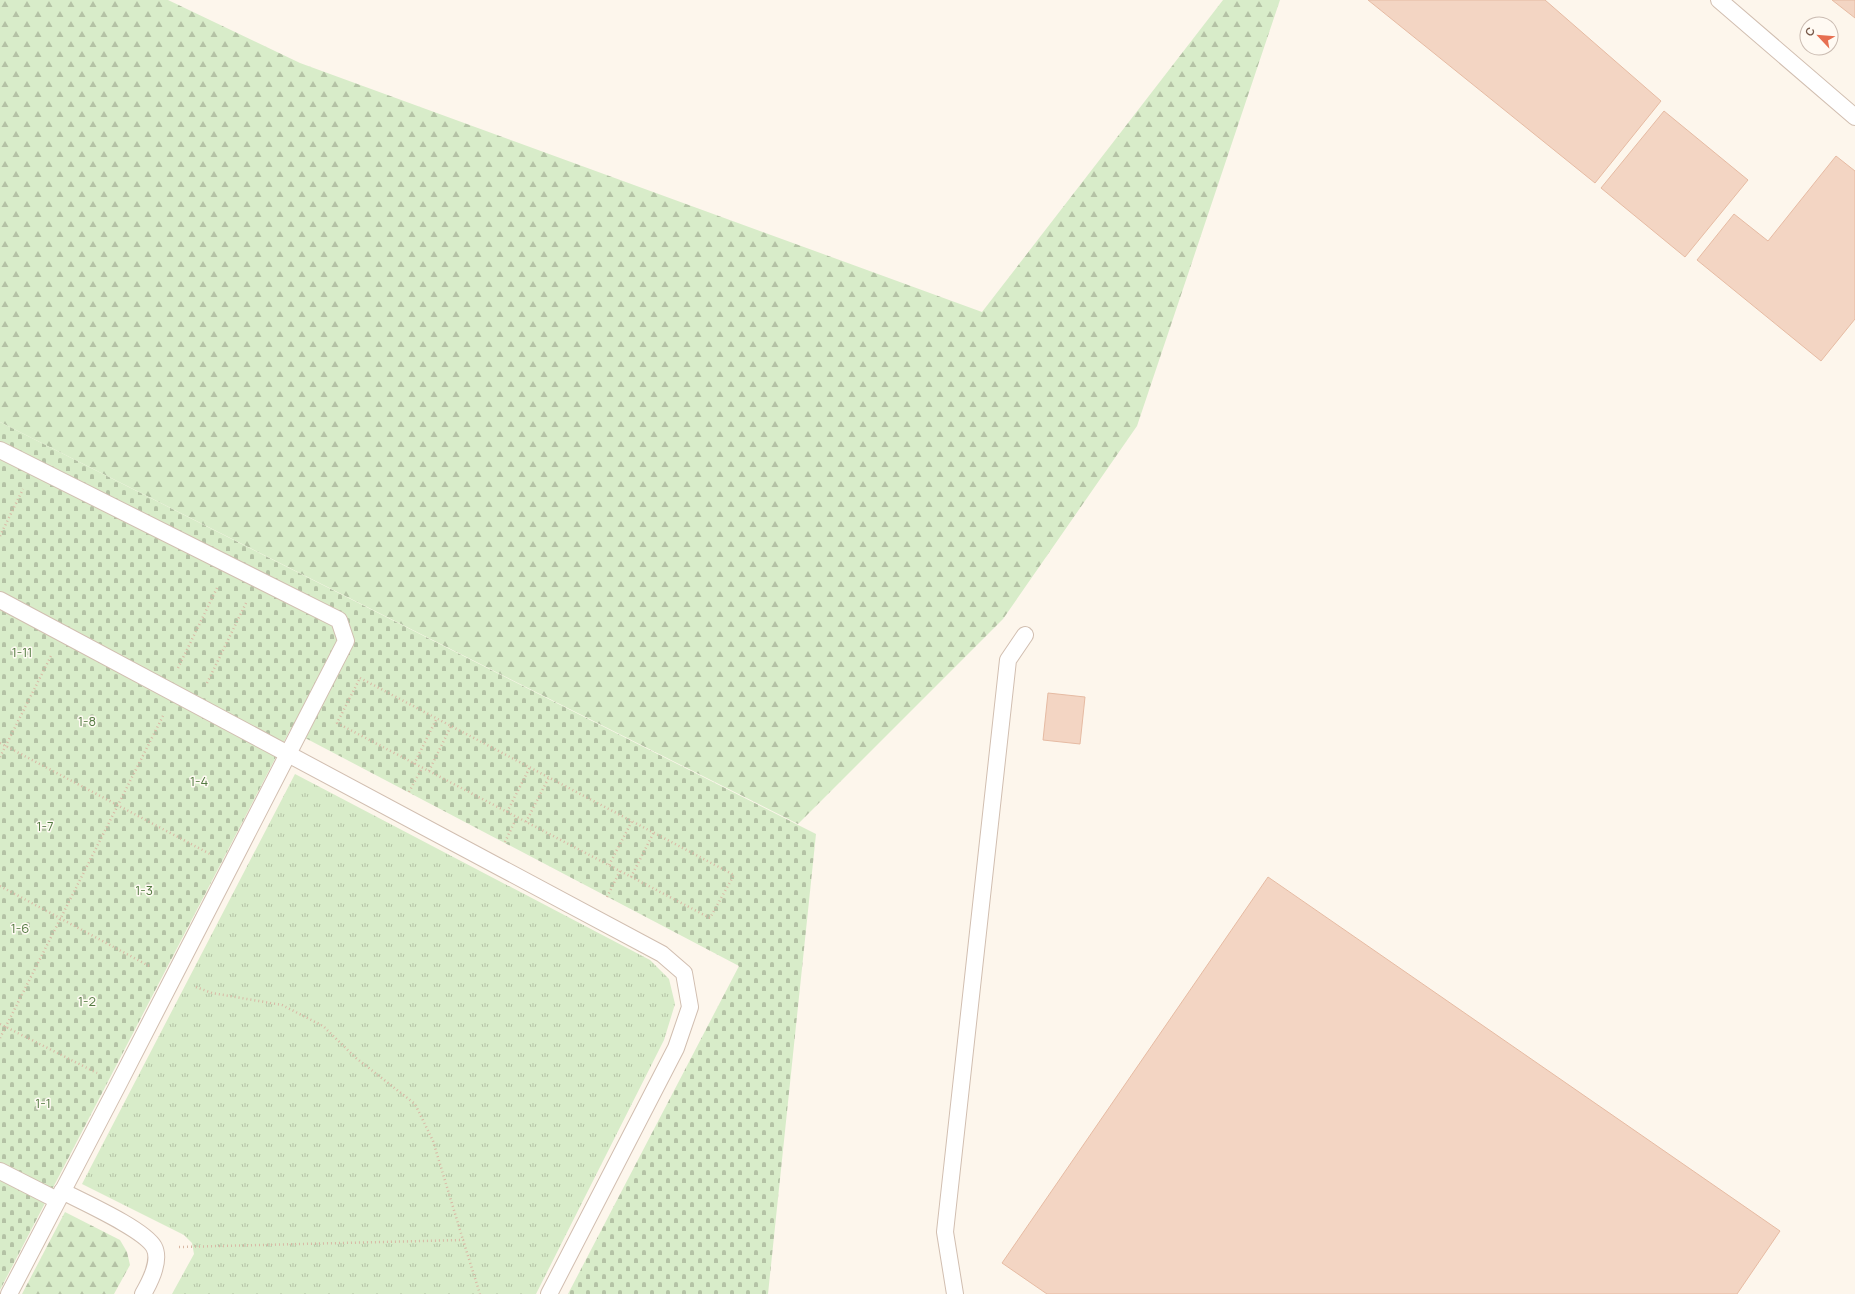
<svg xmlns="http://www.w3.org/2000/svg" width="1855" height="1294" font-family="Manrope,sans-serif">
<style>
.grass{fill:url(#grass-tufts)}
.forest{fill:url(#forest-firs)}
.cemetery{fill:url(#cemetery-stones)}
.building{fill:#f3d5c3;stroke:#e6bba3}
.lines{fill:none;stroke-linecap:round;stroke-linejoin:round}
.lane-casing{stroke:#d1beb0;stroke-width:18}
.path{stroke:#d9b8a5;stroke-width:2.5;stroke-dasharray:1 3;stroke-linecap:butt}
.lane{stroke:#fff;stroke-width:16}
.labels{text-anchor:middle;stroke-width:3;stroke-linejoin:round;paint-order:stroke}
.park-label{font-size:13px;fill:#537a41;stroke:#fffaf3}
</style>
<defs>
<pattern id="grass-tufts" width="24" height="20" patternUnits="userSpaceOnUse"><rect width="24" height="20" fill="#d8ecc9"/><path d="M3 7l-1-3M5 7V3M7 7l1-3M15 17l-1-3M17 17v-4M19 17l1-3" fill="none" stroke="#b4c2a5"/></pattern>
<pattern id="forest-firs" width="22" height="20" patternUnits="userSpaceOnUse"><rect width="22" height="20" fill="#d8ecc9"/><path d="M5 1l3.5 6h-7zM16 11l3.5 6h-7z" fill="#b4c2a5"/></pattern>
<pattern id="cemetery-stones" width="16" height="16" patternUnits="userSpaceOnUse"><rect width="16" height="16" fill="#d8ecc9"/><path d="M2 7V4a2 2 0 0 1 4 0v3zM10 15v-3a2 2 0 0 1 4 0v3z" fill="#b4c2a5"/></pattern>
</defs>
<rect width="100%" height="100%" fill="#fdf6ec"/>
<path class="grass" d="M 295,774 L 650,960 L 669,979 L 675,1004 L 664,1040 L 536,1294 L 172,1294 L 194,1254 L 192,1243 L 184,1235 L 82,1184 Z"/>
<g class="forest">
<path d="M 0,0 L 168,0 L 300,63 L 982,312 L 1223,0 L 1280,0 L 1137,426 L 1003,619 L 798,824 L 0,422 Z"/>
<path d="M 65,1212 L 120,1240 L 127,1252 L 130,1265 L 114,1294 L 22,1294 Z"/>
</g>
<path class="cemetery" d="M 0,422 L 816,834 L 768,1294 L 568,1294 L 739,966 L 290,730 L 0,1290 Z"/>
<g class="building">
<path d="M 1368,0 L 1545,0 L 1661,101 L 1595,183 Z"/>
<path d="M 1832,0 L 1855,0 L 1855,18 Z"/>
<path d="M 1664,111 L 1748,180 L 1685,257 L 1601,188 Z"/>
<path d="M 1836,156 L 1855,171 L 1855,319 L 1821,361 L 1697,260 L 1734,214 L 1768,241 Z"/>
<path d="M 1048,693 L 1085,697 L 1080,744 L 1043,740 Z"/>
<path d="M 1268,877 L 1780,1231 L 1737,1294 L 1047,1294 L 1002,1263 Z"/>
</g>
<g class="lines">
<defs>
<g id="lane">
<path d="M 1719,0 L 1855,117"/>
<path d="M 0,450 L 339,620 L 346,641 L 118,1085 L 9,1294"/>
<path d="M 0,600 L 662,954 L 684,973 L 690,1007 L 676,1048 L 549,1294"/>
<path d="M 0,1171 L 57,1200"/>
<path d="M 62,1191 C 83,1202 144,1229 154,1247 C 161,1260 150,1282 143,1294"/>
<path d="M 955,1294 L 945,1232 L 1008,660 L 1025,635"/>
</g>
</defs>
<use href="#lane" class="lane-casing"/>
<g class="path">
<path d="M 0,536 L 23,489"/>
<path d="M 178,668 L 218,586"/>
<path d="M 360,678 L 734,875 L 710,918 L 337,723 Z"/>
<path d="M 207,683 L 247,601"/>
<path d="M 0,743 L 210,854"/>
<path d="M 0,757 L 52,654"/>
<path d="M 414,764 L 437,718"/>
<path d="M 429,771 L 451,726"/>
<path d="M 409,792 L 422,768"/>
<path d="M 507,812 L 530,767"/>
<path d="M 526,822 L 549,777"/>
<path d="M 505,842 L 517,817"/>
<path d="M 609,865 L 632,821"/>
<path d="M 631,877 L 654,832"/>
<path d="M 0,886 L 151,967"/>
<path d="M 607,897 L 620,871"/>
<path d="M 196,987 L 212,993 L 282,1005 L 323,1026 L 356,1058 L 415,1104 L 433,1141 L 463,1240"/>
<path d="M 0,1024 L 97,1073"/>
<path d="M 0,1038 L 164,714"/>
<path d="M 179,1247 L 463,1240 L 480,1294"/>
</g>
<use href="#lane" class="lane"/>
</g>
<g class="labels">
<g class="park-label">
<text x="22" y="657">1-11</text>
<text x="87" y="726">1-8</text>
<text x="199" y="786">1-4</text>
<text x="45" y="831">1-7</text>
<text x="144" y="895">1-3</text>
<text x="20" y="933">1-6</text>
<text x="87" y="1006">1-2</text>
<text x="43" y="1108">1-1</text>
</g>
</g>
<g transform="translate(1819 36) rotate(296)"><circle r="19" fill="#fffaf3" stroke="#cabbb1"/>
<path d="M0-3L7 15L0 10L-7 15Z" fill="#e76f51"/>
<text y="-6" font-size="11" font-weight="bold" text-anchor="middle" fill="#7a5c4d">С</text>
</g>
</svg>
